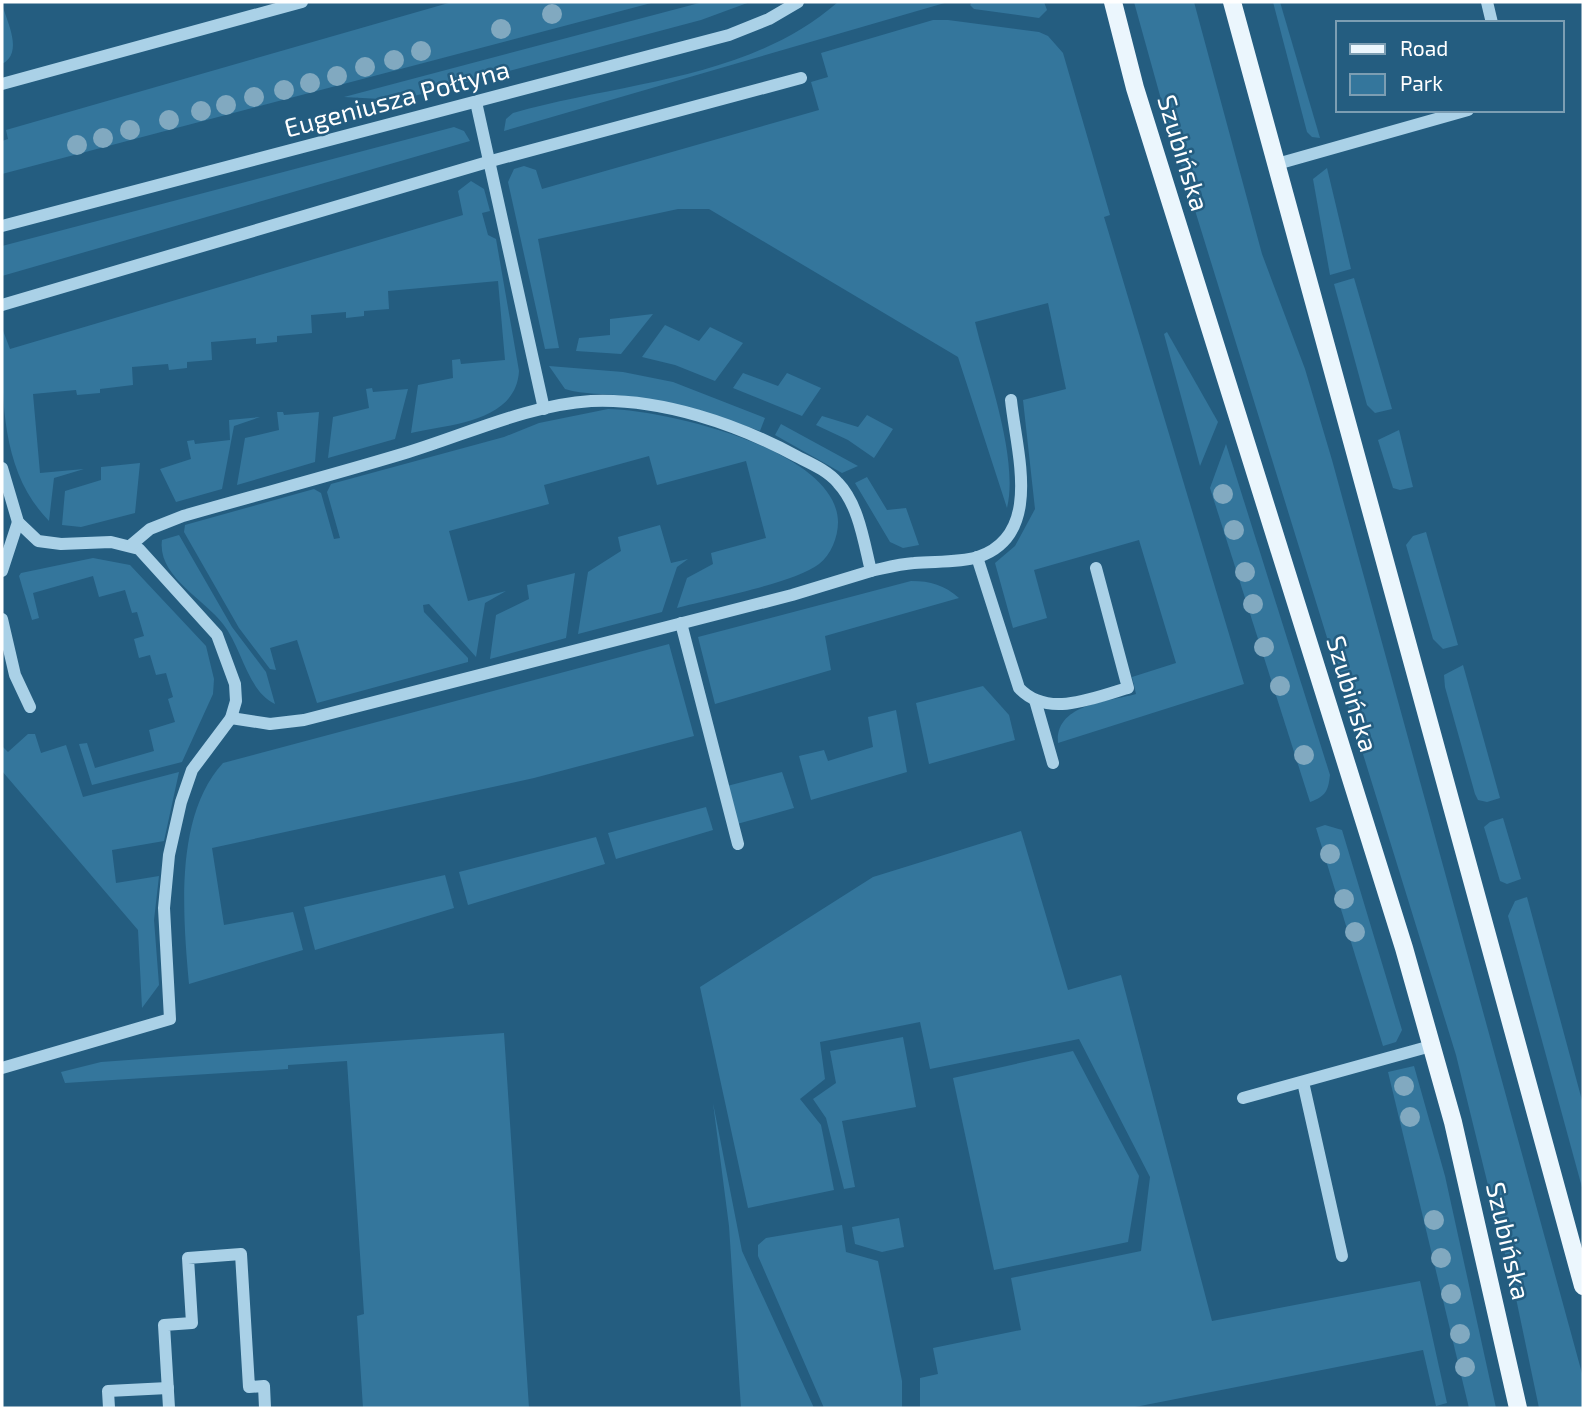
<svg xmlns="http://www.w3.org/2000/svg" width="1585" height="1410" font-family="'Exo 2',sans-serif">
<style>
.green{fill:#34769c}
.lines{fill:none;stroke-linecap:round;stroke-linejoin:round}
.minor{stroke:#aad1e7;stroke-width:12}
.major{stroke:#ebf6fd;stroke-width:18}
.tree{fill:#81a9c0}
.labels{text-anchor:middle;stroke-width:5;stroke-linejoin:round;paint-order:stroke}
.street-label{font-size:26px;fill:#fff;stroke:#245d80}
</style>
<rect width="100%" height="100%" fill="#245d80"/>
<g class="green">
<path d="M 452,2 L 655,2 L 2,174 L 2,141 L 8,139 L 6,130 Z"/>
<path d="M 703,2 L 750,2 L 701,20 L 399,100 L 344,97 Z"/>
<path d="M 838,2 L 948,2 L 504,131 L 506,119 L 513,113 C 622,82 749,80 838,2 Z"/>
<path d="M 972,2 L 1044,2 L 1047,10 L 1039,18 L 974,9 L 970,5 Z"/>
<path d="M 1134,2 L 1194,2 L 1262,254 L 1305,369 L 1332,460 L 1583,1377 L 1583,1408 L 1539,1408 L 1517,1303 L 1456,1055 L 1164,110 Z"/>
<path d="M 1273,2 L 1280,2 L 1320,138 L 1312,137 L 1307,132 Z"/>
<path d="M 2,4 C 7,22 24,53 2,64 Z"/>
<path d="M 933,20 L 948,20 L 1039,32 L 1048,36 L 1063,53 L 1110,215 L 1104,217 L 1244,684 L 1058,743 C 1055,704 1107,702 1136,694 L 1132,677 L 1176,663 L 1139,540 L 1034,570 L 1047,618 L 1013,628 L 995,563 L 1015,546 L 1035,509 L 1023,400 L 1066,389 L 1048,303 L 975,322 C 987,373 1019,458 1007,508 L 958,357 L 709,209 L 678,209 L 538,239 L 559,348 L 545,349 L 508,182 L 514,169 L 524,166 L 536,170 L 542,189 L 819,110 L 811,82 L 828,77 L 821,53 Z"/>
<path d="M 454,127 L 464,131 L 470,141 L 2,276 L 2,246 Z"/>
<path d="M 1327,168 L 1351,269 L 1330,275 L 1313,179 Z"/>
<path d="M 471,181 L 484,189 L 490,211 L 482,213 L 488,235 L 496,239 L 519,371 C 516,422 450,424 411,433 L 418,385 L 453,378 L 452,360 L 460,359 L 461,364 L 505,360 L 498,281 L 388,291 L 389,309 L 364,311 L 364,316 L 346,318 L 346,312 L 311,315 L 312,333 L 277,336 L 277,342 L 256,344 L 256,338 L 211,342 L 212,360 L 187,362 L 187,368 L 169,370 L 168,364 L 132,367 L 133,385 L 100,389 L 100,393 L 77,395 L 76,390 L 33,394 L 40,473 L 84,469 L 54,478 L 49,521 C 0,471 2,397 2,328 L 10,349 L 463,215 L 458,191 Z"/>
<path d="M 1354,278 L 1392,409 L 1375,413 L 1367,405 L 1334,284 Z"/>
<path d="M 653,314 L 621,354 L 576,351 L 579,338 L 610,335 L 610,319 Z"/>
<path d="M 665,325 L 699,341 L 710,327 L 743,343 L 715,381 L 675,365 L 642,357 Z"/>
<path d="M 1167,332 L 1218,422 L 1200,466 L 1164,334 Z"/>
<path d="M 549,366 L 623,372 L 673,382 L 765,418 L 760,431 C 716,415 671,401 624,396 C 603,393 585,395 565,389 Z"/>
<path d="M 743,373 L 778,386 L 787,373 L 821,388 L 802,416 L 733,388 Z"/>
<path d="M 372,388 L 373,392 L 408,389 L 395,439 L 328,458 L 333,417 L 369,408 L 366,389 Z"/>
<path d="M 608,409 C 664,410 837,449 838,522 C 838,537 831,555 819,564 C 795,583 710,599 677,608 L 687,578 L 713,564 L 711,553 L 766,538 L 746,461 L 657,485 L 649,456 L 544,485 L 549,504 L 449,531 L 468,601 L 506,591 L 485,603 L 476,657 L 429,604 L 423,605 L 424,612 L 468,658 L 468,662 L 317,703 L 297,640 L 270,648 L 276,670 L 270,669 L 239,628 L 184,532 L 185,525 L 314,489 L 321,493 L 334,539 L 340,538 L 327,492 L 331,484 L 504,437 L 539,423 Z"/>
<path d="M 277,412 L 283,412 L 284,415 L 319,412 L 315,462 L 237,485 L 245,438 L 279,430 Z"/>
<path d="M 867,415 L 893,429 L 874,458 L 848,440 L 816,425 L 822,416 L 858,427 Z"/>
<path d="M 260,417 L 234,426 L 222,489 L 176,502 L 160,469 L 191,459 L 187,441 L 194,440 L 195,444 L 230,440 L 229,420 Z"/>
<path d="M 781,424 L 858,466 L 842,473 L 775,435 Z"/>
<path d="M 1399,430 L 1413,487 L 1400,490 L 1393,488 L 1378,440 Z"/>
<path d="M 1226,444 L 1330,775 C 1328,791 1326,796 1310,802 L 1210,488 Z"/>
<path d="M 140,463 L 135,513 L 81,527 L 62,525 L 65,491 L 101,480 L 101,467 Z"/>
<path d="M 867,477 L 887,510 L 906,508 L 919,545 L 903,548 L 890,542 L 855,483 Z"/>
<path d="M 660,525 L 671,563 L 688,559 L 677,567 L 662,612 L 578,634 L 588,572 L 621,551 L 618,537 Z"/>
<path d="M 1426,532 L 1458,645 L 1443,649 L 1433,639 L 1406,545 L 1413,536 Z"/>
<path d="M 179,535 L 232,627 L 266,672 L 275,704 C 247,691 242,647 223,624 C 204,599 157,576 162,540 Z"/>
<path d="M 93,558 L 130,565 L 206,646 L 214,679 L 213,694 L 182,762 L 92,785 L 79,744 L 87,743 L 95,768 L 154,751 L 149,730 L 175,722 L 168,699 L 173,697 L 166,673 L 156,675 L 150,655 L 139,658 L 134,639 L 144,636 L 137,612 L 132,613 L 125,590 L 99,597 L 93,576 L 33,593 L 39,618 L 32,620 L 19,576 L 21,573 Z"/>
<path d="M 575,573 L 566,638 L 490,659 L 496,615 L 529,599 L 527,585 Z"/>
<path d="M 911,581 C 931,581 944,585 959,598 L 825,636 L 831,670 L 715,704 L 698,637 Z"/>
<path d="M 669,644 L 694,736 L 534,778 L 212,848 L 224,925 L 293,912 L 303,950 L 189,984 C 183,916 174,816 223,763 Z"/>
<path d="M 1463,665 L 1500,798 L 1487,802 L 1478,800 L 1475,794 L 1445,687 L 1444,675 Z"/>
<path d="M 983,686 L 1009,715 L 1015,740 L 929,764 L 916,703 Z"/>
<path d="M 896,710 L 907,772 L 811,800 L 799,756 L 824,750 L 828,761 L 873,747 L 868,717 Z"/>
<path d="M 28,734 L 35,734 L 41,753 L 66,745 L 83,797 L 179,772 L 164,841 L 112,850 L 116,883 L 159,876 L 154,920 L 159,985 L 142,1008 L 138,930 L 2,771 L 2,746 L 8,752 Z"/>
<path d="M 782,772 L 794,808 L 737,824 L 727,786 Z"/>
<path d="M 706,807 L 713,830 L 616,859 L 608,833 Z"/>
<path d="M 1503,818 L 1521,879 L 1507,884 L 1500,881 L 1484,827 L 1490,822 Z"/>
<path d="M 1325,825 L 1342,830 L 1402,1030 L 1396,1042 L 1383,1046 L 1316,828 Z"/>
<path d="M 1021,831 L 1068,990 L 1121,975 L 1212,1321 L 1420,1281 L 1447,1403 L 1436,1406 L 1423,1350 L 1130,1408 L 920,1408 L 920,1378 L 938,1374 L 933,1348 L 1021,1330 L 1011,1278 L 1141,1251 L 1150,1177 L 1079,1039 L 930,1069 L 920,1022 L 820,1042 L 825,1079 L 800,1099 L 821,1125 L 834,1190 L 748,1208 L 700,987 L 873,877 Z"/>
<path d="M 596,837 L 605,864 L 468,905 L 459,872 Z"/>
<path d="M 445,875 L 454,908 L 315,950 L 304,907 Z"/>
<path d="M 1527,897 L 1583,1104 L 1583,1191 L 1508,916 L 1515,901 Z"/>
<path d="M 504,1033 L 529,1408 L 363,1408 L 357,1316 L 364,1314 L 347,1061 L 288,1065 L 288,1069 L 65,1083 L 61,1072 L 101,1062 Z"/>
<path d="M 903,1037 L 916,1107 L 842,1121 L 855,1187 L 844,1189 L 826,1118 L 813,1099 L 836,1083 L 830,1051 Z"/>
<path d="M 1073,1051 L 1139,1176 L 1128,1242 L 994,1270 L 953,1078 Z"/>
<path d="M 1414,1066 L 1445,1176 L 1496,1408 L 1469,1408 L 1388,1072 Z"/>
<path d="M 713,1103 L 742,1251 L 814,1408 L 741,1408 L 729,1226 Z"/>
<path d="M 899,1218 L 904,1247 L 882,1252 L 855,1244 L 852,1227 Z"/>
<path d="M 842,1225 L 846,1252 L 878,1261 L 902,1381 L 902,1408 L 824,1408 L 758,1256 L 758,1245 L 766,1238 Z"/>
</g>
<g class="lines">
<g class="minor">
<path d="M 1487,2 L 1492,23"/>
<path d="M 2,84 L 302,2"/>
<path d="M 476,102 L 544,409"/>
<path d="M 1277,164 L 1468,110"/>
<path d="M 2,226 L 729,35 L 769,19 L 798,2"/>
<path d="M 2,305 L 491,161 L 801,78"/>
<path d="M 2,468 L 18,522 L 38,541 L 61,544 L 111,542 L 139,549 L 217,635 L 235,684 L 236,701 L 231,718 L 192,770 L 181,802 L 169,855 L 164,908 L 170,1019 L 2,1068"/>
<path d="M 131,545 L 150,529 L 183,516 C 256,495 329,476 402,454 C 463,436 527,405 591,401 C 661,398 737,424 798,457 C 812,464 828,471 838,483 C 859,505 864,543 871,571 L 792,595 L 304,720 L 270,724 L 231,718"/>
<path d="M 977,557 L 1019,688 C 1048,719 1094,697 1128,688 L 1096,568"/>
<path d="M 2,571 L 18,522"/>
<path d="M 871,571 C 885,568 899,564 914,563 C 935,561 957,563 978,557 C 1044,535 1016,451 1011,400"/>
<path d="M 2,619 L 15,675 L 30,707"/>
<path d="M 681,623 L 738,844"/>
<path d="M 1035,700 L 1053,763"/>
<path d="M 1303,1082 L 1342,1256"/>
<path d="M 1243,1098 L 1431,1046"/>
<path d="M 109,1408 L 108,1391 L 168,1388"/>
<path d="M 169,1408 L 164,1325 L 192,1323 L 188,1258 L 241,1254 L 249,1387 L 264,1386 L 265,1408"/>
</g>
<g class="major">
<path d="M 1113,2 L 1135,88 L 1404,948 L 1453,1122 L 1518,1408"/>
<path d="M 1232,2 L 1583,1286"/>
</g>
</g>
<g class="tree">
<circle cx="552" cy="14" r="10"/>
<circle cx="501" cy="29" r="10"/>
<circle cx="421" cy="51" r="10"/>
<circle cx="394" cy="60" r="10"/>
<circle cx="365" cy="67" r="10"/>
<circle cx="337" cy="76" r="10"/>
<circle cx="310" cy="83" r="10"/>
<circle cx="284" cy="90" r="10"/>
<circle cx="254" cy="97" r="10"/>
<circle cx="226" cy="105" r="10"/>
<circle cx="201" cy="111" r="10"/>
<circle cx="169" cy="120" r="10"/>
<circle cx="130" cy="130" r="10"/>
<circle cx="103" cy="138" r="10"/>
<circle cx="77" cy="145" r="10"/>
<circle cx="1223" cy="494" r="10"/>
<circle cx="1234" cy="530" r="10"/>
<circle cx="1245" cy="572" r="10"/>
<circle cx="1253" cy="604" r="10"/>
<circle cx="1264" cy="647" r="10"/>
<circle cx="1280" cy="686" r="10"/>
<circle cx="1304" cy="755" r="10"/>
<circle cx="1330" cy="854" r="10"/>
<circle cx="1344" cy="899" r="10"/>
<circle cx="1355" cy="932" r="10"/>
<circle cx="1404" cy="1086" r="10"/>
<circle cx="1410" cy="1117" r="10"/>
<circle cx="1434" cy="1220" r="10"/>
<circle cx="1441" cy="1258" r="10"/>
<circle cx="1451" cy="1294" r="10"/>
<circle cx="1460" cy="1334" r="10"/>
<circle cx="1465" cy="1367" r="10"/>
</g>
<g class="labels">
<g class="street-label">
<text transform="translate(397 99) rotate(-15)" y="9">Eugeniusza Połtyna</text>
<text transform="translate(1183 153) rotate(73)" y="9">Szubińska</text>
<text transform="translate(1352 694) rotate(73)" y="9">Szubińska</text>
<text transform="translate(1508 1241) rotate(77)" y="9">Szubińska</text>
</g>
</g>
<rect width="1585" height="1410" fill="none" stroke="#ffffff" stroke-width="7"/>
<rect x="1336" y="21" width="228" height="91" fill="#245d80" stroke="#7c9eb3" stroke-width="2"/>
<rect x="1350" y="44" width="35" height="10" fill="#ebf6fd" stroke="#7c9eb3" stroke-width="2"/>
<text x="1400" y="56" font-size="21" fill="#ffffff">Road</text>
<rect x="1350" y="74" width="35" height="21" fill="#34769c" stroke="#7c9eb3" stroke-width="2"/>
<text x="1400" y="91" font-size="21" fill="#ffffff">Park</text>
</svg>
